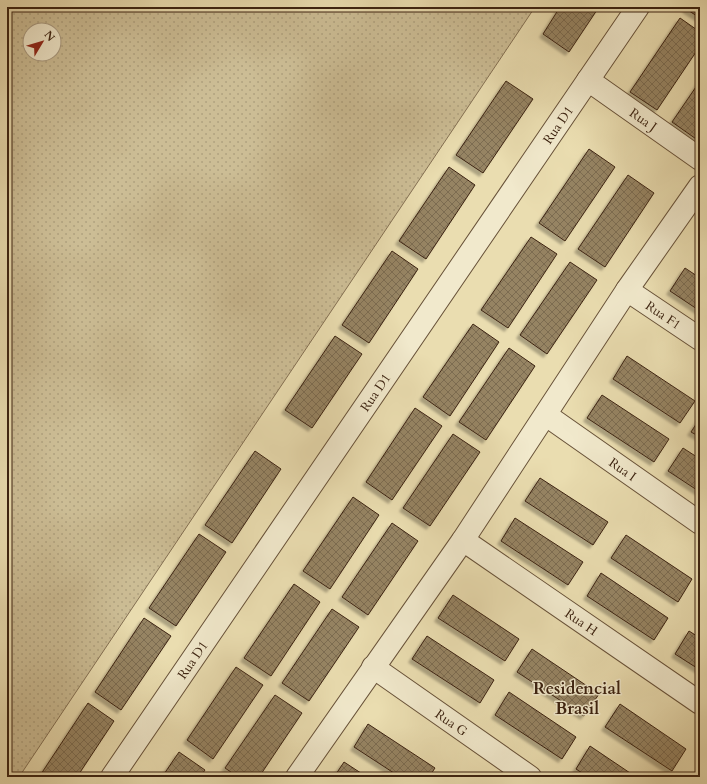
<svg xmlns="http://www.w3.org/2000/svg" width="707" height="784" font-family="Cardo,serif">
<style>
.grass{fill:url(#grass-dots);stroke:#847053;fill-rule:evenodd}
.building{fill:url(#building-cross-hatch);stroke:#3c2311;filter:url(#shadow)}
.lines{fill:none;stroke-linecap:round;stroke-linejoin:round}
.minor-casing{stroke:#685239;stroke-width:24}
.minor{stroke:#f1e9cc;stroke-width:22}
.labels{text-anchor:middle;stroke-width:3;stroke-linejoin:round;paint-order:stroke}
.street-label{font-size:13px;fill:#3c2311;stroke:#f1e9cc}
.district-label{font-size:17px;font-weight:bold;fill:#3c2311;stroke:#f1e9cc}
</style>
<defs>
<pattern id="grass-dots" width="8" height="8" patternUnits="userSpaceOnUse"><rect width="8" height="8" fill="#ccbd95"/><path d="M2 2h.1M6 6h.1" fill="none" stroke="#b0a27f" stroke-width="1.8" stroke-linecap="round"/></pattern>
<pattern id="building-cross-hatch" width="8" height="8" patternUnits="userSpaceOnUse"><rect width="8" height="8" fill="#968464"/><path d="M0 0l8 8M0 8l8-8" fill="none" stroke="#7c6c51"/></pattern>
<filter id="shadow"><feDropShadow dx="-3.5" dy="3.5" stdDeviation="1" flood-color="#0004"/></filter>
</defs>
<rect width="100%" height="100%" fill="#eaddb0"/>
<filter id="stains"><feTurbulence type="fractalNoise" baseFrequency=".005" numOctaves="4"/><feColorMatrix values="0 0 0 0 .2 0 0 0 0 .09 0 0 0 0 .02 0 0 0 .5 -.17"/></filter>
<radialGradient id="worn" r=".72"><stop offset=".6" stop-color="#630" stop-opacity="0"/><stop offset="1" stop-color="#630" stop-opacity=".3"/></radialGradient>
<path class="grass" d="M 7,7 L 535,7 L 19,777 L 7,777 ZM 30,30 L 54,30 L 54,54 L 30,54 Z"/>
<g class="building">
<path d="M 560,7 L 599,7 L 569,52 L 543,34 Z"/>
<path d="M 687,7 L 700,7 L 700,18 L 686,9 Z"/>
<path d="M 680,18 L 700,32 L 700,46 L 657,110 L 630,92 Z"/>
<path d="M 506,81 L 533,99 L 483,173 L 456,155 Z"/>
<path d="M 700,81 L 700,139 L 699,141 L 672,122 Z"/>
<path d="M 589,149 L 615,167 L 565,241 L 539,223 Z"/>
<path d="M 449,167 L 475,185 L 426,259 L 399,241 Z"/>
<path d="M 628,175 L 654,193 L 605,267 L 578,249 Z"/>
<path d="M 531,237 L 557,254 L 508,328 L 481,310 Z"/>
<path d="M 392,251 L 418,269 L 369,343 L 342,325 Z"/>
<path d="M 570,262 L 597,280 L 547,354 L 520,335 Z"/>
<path d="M 685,268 L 700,278 L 700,311 L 670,291 Z"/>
<path d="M 473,324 L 499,342 L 450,416 L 423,397 Z"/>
<path d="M 335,336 L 362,354 L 312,428 L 285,410 Z"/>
<path d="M 509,348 L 535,366 L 486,440 L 459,422 Z"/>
<path d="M 627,356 L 695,401 L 680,423 L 613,379 Z"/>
<path d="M 602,395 L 669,439 L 654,462 L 587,418 Z"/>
<path d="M 415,408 L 442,426 L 392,500 L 366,482 Z"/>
<path d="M 700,418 L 700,437 L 691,432 Z"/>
<path d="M 453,434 L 480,452 L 430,526 L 403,508 Z"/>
<path d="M 683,448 L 700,459 L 700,492 L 668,471 Z"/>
<path d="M 255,451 L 281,469 L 232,543 L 205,525 Z"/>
<path d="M 540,478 L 608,522 L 593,545 L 525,501 Z"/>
<path d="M 353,497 L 379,515 L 330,589 L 303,571 Z"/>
<path d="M 515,518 L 583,562 L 568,585 L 501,541 Z"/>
<path d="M 392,523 L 418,541 L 368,615 L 342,597 Z"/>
<path d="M 199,534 L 226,552 L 176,626 L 149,608 Z"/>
<path d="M 626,535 L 692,579 L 678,602 L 611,558 Z"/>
<path d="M 601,573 L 668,618 L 654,640 L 587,596 Z"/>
<path d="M 294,584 L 320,602 L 271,676 L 244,658 Z"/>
<path d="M 453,595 L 519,639 L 505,661 L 438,618 Z"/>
<path d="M 332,609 L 359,627 L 309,701 L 282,683 Z"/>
<path d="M 144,618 L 171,636 L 121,710 L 95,692 Z"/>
<path d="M 689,631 L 700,638 L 700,670 L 675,654 Z"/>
<path d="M 427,636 L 494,680 L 480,703 L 412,659 Z"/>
<path d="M 532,649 L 599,694 L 584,716 L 517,672 Z"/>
<path d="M 236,667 L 263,685 L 213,759 L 187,740 Z"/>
<path d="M 509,692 L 576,737 L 562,759 L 495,715 Z"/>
<path d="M 275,695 L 302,713 L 259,777 L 238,777 L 225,768 Z"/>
<path d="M 88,703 L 114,721 L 77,777 L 39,777 Z"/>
<path d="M 620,704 L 686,749 L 672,771 L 605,727 Z"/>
<path d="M 368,724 L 435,768 L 429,777 L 400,777 L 354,747 Z"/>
<path d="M 590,746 L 636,777 L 588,777 L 576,769 Z"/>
<path d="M 179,752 L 205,770 L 200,777 L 162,777 Z"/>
<path d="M 344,762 L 367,777 L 334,777 Z"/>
</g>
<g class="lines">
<defs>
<g id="minor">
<path id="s1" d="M 588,80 L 700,159"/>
<path id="s2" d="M 627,290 L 700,339"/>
<path id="s3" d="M 546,415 L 700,523"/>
<path id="s4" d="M 463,540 L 700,703"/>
<path id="s5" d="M 373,667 L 530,777"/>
<path id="s6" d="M 112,777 L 638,7"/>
<path d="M 297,777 L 463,540 L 627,290 L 700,186"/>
</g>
</defs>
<use href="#minor" class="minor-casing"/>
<use href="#minor" class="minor"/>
</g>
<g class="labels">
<g class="street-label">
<text dy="5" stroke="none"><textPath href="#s1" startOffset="68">Rua J</textPath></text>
<text dy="5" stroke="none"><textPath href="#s6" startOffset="790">Rua D1</textPath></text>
<text dy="5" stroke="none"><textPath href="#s2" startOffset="44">Rua F1</textPath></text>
<text dy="5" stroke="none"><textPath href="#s6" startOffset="466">Rua D1</textPath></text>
<text dy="5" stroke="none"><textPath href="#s3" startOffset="94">Rua I</textPath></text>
<text dy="5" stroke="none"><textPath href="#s4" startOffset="144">Rua H</textPath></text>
<text dy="5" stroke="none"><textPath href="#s6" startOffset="142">Rua D1</textPath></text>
<text dy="5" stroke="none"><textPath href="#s5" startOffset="96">Rua G</textPath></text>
</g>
<g class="district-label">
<text x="577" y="694">Residencial<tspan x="577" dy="20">Brasil</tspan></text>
</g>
</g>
<rect width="707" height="784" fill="none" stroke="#eaddb0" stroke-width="24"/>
<rect x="8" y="8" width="691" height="768" fill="none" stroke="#3c2311" stroke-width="2"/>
<rect x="12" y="12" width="683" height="760" fill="none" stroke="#3c2311"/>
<g transform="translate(42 42) rotate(52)"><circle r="19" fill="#f1e9cc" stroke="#a99a81"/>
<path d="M0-3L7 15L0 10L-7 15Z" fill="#8f2418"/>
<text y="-6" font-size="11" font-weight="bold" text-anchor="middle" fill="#3c2311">N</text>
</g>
<rect width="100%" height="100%" filter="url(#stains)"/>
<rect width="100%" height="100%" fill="url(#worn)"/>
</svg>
